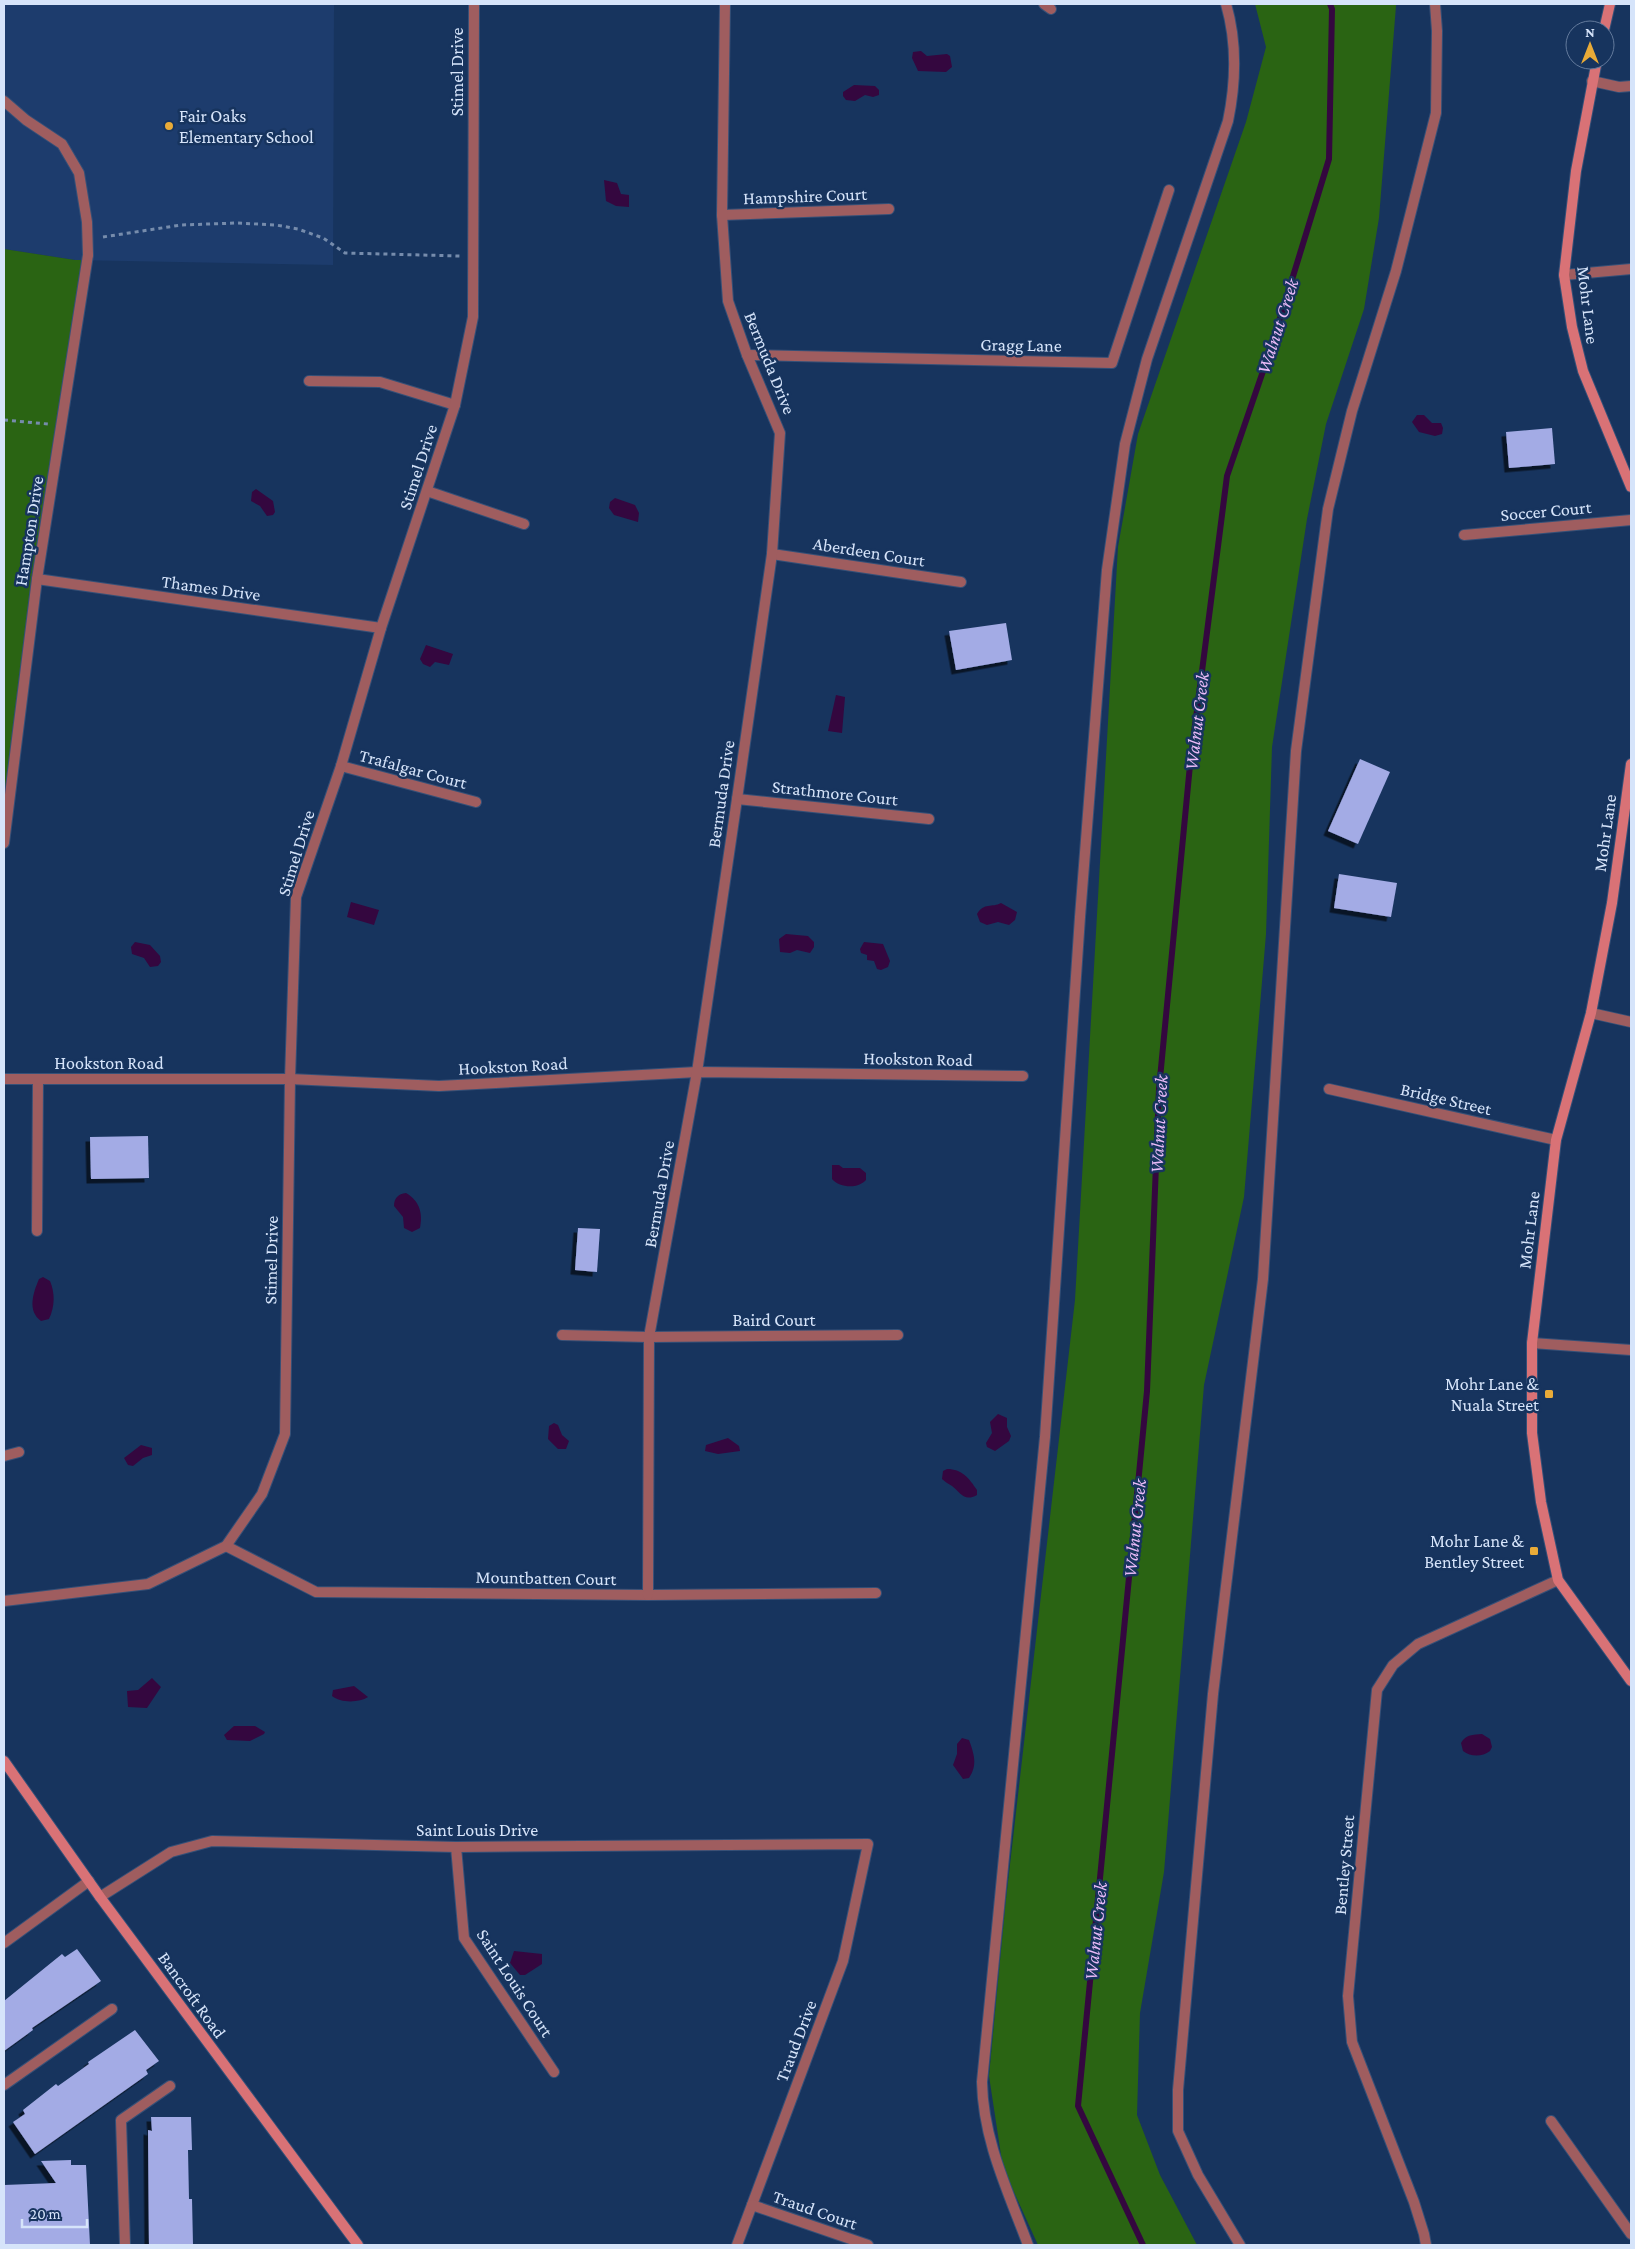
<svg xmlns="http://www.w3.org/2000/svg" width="1635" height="2249" font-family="'Crimson Pro',serif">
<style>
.built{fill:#1d3c6d}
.green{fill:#2a6413}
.water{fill:#34073f}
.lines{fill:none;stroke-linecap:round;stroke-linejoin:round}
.stream{stroke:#34073f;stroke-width:6}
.building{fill:#a3abe5;filter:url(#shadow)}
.lane-casing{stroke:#365077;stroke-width:12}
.street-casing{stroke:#365077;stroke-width:12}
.secondary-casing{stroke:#365077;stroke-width:12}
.path{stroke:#768cac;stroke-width:3;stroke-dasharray:4 4;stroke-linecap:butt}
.lane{stroke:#9f5d5f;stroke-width:10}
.street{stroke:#9f5d5f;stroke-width:10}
.secondary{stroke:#d97276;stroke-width:10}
.poi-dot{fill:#e9ab38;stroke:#17345e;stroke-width:2}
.labels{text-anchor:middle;stroke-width:5;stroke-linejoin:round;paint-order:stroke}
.street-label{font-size:18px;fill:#d6e4fa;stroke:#17345e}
.poi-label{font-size:18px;fill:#d6e4fa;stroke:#17345e;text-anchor:end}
.water-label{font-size:19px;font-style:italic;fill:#e9baf7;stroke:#17345e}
</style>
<defs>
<filter id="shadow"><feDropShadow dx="-4.5" dy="4.5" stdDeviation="0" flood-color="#0009"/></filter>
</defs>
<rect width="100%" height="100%" fill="#17345e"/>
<path class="built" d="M 4,4 L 334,4 L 333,265 L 75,260 L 4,249 Z"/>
<g class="green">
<path d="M 1255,4 L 1396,4 L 1396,6 L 1379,218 L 1364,309 L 1326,424 L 1307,519 L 1272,747 L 1266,934 L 1244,1197 L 1204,1385 L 1164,1872 L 1140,2013 L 1137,2115 L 1160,2175 L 1197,2245 L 1038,2245 L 1003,2168 L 989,2076 L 1005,1908 L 1075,1300 L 1118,547 L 1138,434 L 1246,122 L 1266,47 Z"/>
<path d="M 4,249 L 75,260 L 88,260 L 4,843 Z"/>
</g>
<g class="water">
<path d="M 921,51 L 927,56 L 947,54 L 950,56 L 952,67 L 946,72 L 918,71 L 912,58 L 913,52 Z"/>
<path d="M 854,85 L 875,86 L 879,90 L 879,95 L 873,97 L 865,95 L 855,101 L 846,100 L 843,96 L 843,92 Z"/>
<path d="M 604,180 L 617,183 L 621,194 L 629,195 L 629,207 L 616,206 L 606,201 Z"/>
<path d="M 1417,415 L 1424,415 L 1432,423 L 1441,423 L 1443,428 L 1442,434 L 1435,436 L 1419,432 L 1412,422 Z"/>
<path d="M 256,489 L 273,501 L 275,512 L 273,515 L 267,516 L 260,506 L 251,501 L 252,492 Z"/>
<path d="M 615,498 L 635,505 L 639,513 L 638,522 L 614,515 L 609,508 L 610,502 Z"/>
<path d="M 426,645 L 453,654 L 449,665 L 435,662 L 430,667 L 423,664 L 420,659 Z"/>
<path d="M 836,695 L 845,697 L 842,733 L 828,731 Z"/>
<path d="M 351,902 L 379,910 L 374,925 L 347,917 Z"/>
<path d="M 1001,903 L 1017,912 L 1015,920 L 1009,925 L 998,922 L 987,925 L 980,922 L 977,914 C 984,902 992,908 1001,903 Z"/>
<path d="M 786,934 L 808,936 L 814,942 L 814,947 L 810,953 L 797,950 L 790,953 L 780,952 L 779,939 Z"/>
<path d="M 135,942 L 150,945 L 160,956 L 161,962 L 158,966 L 150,967 L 144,958 L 132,954 L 131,947 Z"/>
<path d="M 864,942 L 883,944 L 890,961 L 888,967 L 881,970 L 877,969 L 874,961 L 867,960 L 867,955 L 861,953 L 860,949 Z"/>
<path d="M 832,1165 L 839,1165 L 843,1168 L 860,1168 L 866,1173 L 866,1180 C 858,1189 840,1188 832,1179 Z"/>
<path d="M 406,1193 C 420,1201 423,1214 420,1228 L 412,1232 L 404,1228 L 403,1217 L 394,1206 C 394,1198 398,1194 406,1193 Z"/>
<path d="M 43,1277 L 50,1281 C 55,1293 55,1306 49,1319 L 41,1321 C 27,1311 33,1293 39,1279 Z"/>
<path d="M 998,1414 L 1007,1418 L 1007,1427 L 1011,1436 L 1009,1441 L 995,1451 L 987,1447 L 986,1443 L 992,1433 L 990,1422 Z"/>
<path d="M 554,1423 L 558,1425 L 562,1435 L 569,1441 L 566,1449 L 558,1449 L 548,1439 L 549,1426 Z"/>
<path d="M 728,1438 L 739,1446 L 740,1451 L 718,1454 L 705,1451 L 706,1445 Z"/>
<path d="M 141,1445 L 152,1448 L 152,1455 L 143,1458 L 133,1466 L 128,1465 L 124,1458 Z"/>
<path d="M 947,1469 C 962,1469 969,1478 977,1490 L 977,1495 C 964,1502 961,1493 952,1486 C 949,1484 945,1482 942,1479 L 943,1471 Z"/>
<path d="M 152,1678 L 161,1687 L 147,1708 L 128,1707 L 127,1691 L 138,1690 Z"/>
<path d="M 354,1686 L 368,1697 C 359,1703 340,1703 332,1696 L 333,1690 Z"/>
<path d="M 234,1726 L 255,1726 L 265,1732 L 264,1734 L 250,1741 L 227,1740 L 224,1735 Z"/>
<path d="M 1482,1734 L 1490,1739 L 1492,1747 L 1490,1751 C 1482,1757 1471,1757 1463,1751 L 1461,1743 C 1466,1734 1473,1735 1482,1734 Z"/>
<path d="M 962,1738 L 969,1740 C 974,1754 978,1765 969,1778 L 963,1779 L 953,1765 L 957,1754 L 957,1744 Z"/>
<path d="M 514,1951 L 542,1954 L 542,1964 L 525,1975 L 520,1975 L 510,1963 Z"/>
</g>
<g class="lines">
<path class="stream" d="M 1143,2245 L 1078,2106 L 1147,1391 L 1159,1089 L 1190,765 L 1227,476 L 1271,348 L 1329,159 L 1332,9 L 1330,4"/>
</g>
<g class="building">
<path d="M 1552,428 L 1555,464 L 1509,468 L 1506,432 Z"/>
<path d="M 1006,623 L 1012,660 L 956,670 L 949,631 Z"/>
<path d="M 1360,759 L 1390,772 L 1358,844 L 1328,831 Z"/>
<path d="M 1339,874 L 1397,883 L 1391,917 L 1334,908 Z"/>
<path d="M 148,1136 L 149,1178 L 91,1179 L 90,1137 Z"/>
<path d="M 578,1228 L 600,1229 L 597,1272 L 575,1270 Z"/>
<path d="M 77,1949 L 101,1981 L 32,2028 L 33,2030 L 4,2051 L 4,2001 L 62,1954 L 65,1957 Z"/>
<path d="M 135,2030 L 159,2061 L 146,2070 L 148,2074 L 35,2154 L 13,2122 L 25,2114 L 23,2110 L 56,2084 L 58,2086 L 89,2064 L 88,2062 Z"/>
<path d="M 151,2117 L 191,2117 L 192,2150 L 188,2150 L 189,2199 L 192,2199 L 193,2245 L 149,2245 L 148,2130 L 152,2131 Z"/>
<path d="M 71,2160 L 71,2165 L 86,2165 L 90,2245 L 4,2245 L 4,2185 L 56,2183 L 41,2161 Z"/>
</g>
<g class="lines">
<defs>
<g id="lane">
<path d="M 4,101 L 26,120 L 62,144 L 79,173 L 87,222 L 88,255"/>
<path d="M 37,1231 L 38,1080"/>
<path d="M 4,1456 L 19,1452"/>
<path d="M 4,1943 L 89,1881"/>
<path d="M 1551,2121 L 1631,2234"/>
<path d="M 1028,2245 C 1008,2191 983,2140 982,2082 L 1045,1437 L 1080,917 L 1107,570 L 1125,444 L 1147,359 L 1228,121 C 1236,82 1237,42 1226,4"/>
<path d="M 1240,2245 L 1198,2175 L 1178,2131 L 1178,2090 L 1213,1694 L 1263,1279 L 1296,751 L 1328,509 L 1352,411 L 1396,271 L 1436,113 L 1437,31 L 1435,4"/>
</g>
<g id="street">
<path d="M 1044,4 L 1051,9"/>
<path d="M 1592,81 L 1619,87 L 1631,86"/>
<path d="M 722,215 L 889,209"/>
<path d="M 1564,275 L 1631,269"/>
<path d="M 747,355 L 1112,363 L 1169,190"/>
<path d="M 309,381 L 380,382 L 455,405"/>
<path d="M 427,491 L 524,524"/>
<path d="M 1464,535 L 1631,520"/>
<path d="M 772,554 L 961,582"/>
<path d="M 37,579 L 381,628"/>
<path d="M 341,766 L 476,802"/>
<path d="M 737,799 L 929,819"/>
<path d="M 4,843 L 37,579 L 88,255"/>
<path d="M 1591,1013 L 1631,1022"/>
<path d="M 4,1079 L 290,1079 L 439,1086 L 697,1072 L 1023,1076"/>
<path d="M 1329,1089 L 1556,1140"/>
<path d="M 562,1335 L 649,1337 L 898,1335"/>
<path d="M 1532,1343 L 1631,1350"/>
<path d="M 226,1546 L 316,1592 L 648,1595 L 876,1593"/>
<path d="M 648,1595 L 649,1337 L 697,1072 L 737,799 L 772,554 L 780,433 L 747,355 L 728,301 L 722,215 L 725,4"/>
<path d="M 4,1601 L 148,1584 L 226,1546 L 262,1494 L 285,1434 L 290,1079 L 296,897 L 341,766 L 381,628 L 455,405 L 473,317 L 474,4"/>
<path d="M 456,1847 L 464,1938 L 554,2072"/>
<path d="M 100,1897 L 171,1852 L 212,1841 L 456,1847 L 868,1844 L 843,1961 L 737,2245"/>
<path d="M 4,2085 L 112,2009"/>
<path d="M 752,2205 L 868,2245"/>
<path d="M 125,2245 L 121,2120 L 170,2086"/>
<path d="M 1426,2245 L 1424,2234 L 1414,2202 L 1352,2042 L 1348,1996 L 1377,1690 L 1393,1665 L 1418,1644 L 1558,1580"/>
</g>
<g id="secondary">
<path d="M 1604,30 L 1610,4"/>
<path d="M 1597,60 L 1576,171 L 1564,275 L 1572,327 L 1583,371 L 1631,487"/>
<path d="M 1631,764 L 1612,903 L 1591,1013 L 1556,1140 L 1532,1343 L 1532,1433 L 1541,1502 L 1558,1580 L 1631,1681"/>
<path d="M 4,1761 L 100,1897 L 358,2245"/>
</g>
</defs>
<use href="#lane" class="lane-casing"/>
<use href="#street" class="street-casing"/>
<use href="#secondary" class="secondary-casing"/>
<g class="path">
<path d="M 103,237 L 181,225 L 237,223 L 276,225 L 298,229 L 323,238 L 345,253 L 460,256"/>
<path d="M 4,420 L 48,424"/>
</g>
<use href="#lane" class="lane"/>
<use href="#street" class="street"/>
<use href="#secondary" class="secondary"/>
</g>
<g class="poi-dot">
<circle cx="169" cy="126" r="5"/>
<rect x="1544" y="1389" width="10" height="10" rx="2.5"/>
<rect x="1529" y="1546" width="10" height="10" rx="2.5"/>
</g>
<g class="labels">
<g class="street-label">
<text transform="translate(457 72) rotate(-90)" y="6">Stimel Drive</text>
<text transform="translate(805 196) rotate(-2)" y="6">Hampshire Court</text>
<text transform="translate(1588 305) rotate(83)" y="6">Mohr Lane</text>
<text transform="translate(1021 345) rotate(1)" y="6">Gragg Lane</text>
<text transform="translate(770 363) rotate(68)" y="6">Bermuda Drive</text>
<text transform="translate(418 467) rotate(-72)" y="6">Stimel Drive</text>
<text transform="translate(1546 511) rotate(-5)" y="6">Soccer Court</text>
<text transform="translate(29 531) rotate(-81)" y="6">Hampton Drive</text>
<text transform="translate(869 552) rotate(9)" y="6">Aberdeen Court</text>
<text transform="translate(211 588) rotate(8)" y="6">Thames Drive</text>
<text transform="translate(413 769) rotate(15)" y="6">Trafalgar Court</text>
<text transform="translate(835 793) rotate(6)" y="6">Strathmore Court</text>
<text transform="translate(721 794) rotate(-82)" y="6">Bermuda Drive</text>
<text transform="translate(1605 833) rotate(-82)" y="6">Mohr Lane</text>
<text transform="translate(296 853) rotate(-73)" y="6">Stimel Drive</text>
<text transform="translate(918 1059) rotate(1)" y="6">Hookston Road</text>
<text x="109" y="1069">Hookston Road</text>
<text transform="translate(513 1066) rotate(-3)" y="6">Hookston Road</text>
<text transform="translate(1446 1099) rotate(13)" y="6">Bridge Street</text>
<text transform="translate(659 1194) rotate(-80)" y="6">Bermuda Drive</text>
<text transform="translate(1529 1230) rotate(-83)" y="6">Mohr Lane</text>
<text transform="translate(271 1260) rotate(-89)" y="6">Stimel Drive</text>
<text x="774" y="1326">Baird Court</text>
<text transform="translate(546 1578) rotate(1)" y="6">Mountbatten Court</text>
<text x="477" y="1836">Saint Louis Drive</text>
<text transform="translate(1344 1865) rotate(-85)" y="6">Bentley Street</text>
<text transform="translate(515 1983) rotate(57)" y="6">Saint Louis Court</text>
<text transform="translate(192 1995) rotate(54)" y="6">Bancroft Road</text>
<text transform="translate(796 2041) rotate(-69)" y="6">Traud Drive</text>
<text transform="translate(815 2210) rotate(19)" y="6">Traud Court</text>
</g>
<g class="poi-label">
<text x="179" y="122" text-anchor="start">Fair Oaks<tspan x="179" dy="21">Elementary School</tspan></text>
<text x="1539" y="1390">Mohr Lane &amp;<tspan x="1539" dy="21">Nuala Street</tspan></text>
<text x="1524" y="1547">Mohr Lane &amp;<tspan x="1524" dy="21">Bentley Street</tspan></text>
</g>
<g class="water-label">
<text transform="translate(1277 326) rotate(-72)" y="7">Walnut Creek</text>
<text transform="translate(1196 721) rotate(-83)" y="7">Walnut Creek</text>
<text transform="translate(1158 1124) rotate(-87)" y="7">Walnut Creek</text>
<text transform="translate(1134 1528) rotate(-84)" y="7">Walnut Creek</text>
<text transform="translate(1095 1931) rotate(-84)" y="7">Walnut Creek</text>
</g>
</g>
<rect width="1635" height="2249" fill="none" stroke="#d6e4fa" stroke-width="10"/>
<g transform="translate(1590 45)"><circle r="24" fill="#17345e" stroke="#637a9c"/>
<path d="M0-4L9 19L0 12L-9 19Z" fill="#e9ab38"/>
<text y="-8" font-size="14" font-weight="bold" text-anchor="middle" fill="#d6e4fa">N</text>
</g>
<path d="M22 2219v8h65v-8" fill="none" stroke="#d6e4fa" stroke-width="2.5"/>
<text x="30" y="2219" font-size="15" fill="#d6e4fa" stroke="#17345e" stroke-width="4" paint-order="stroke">20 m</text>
</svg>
